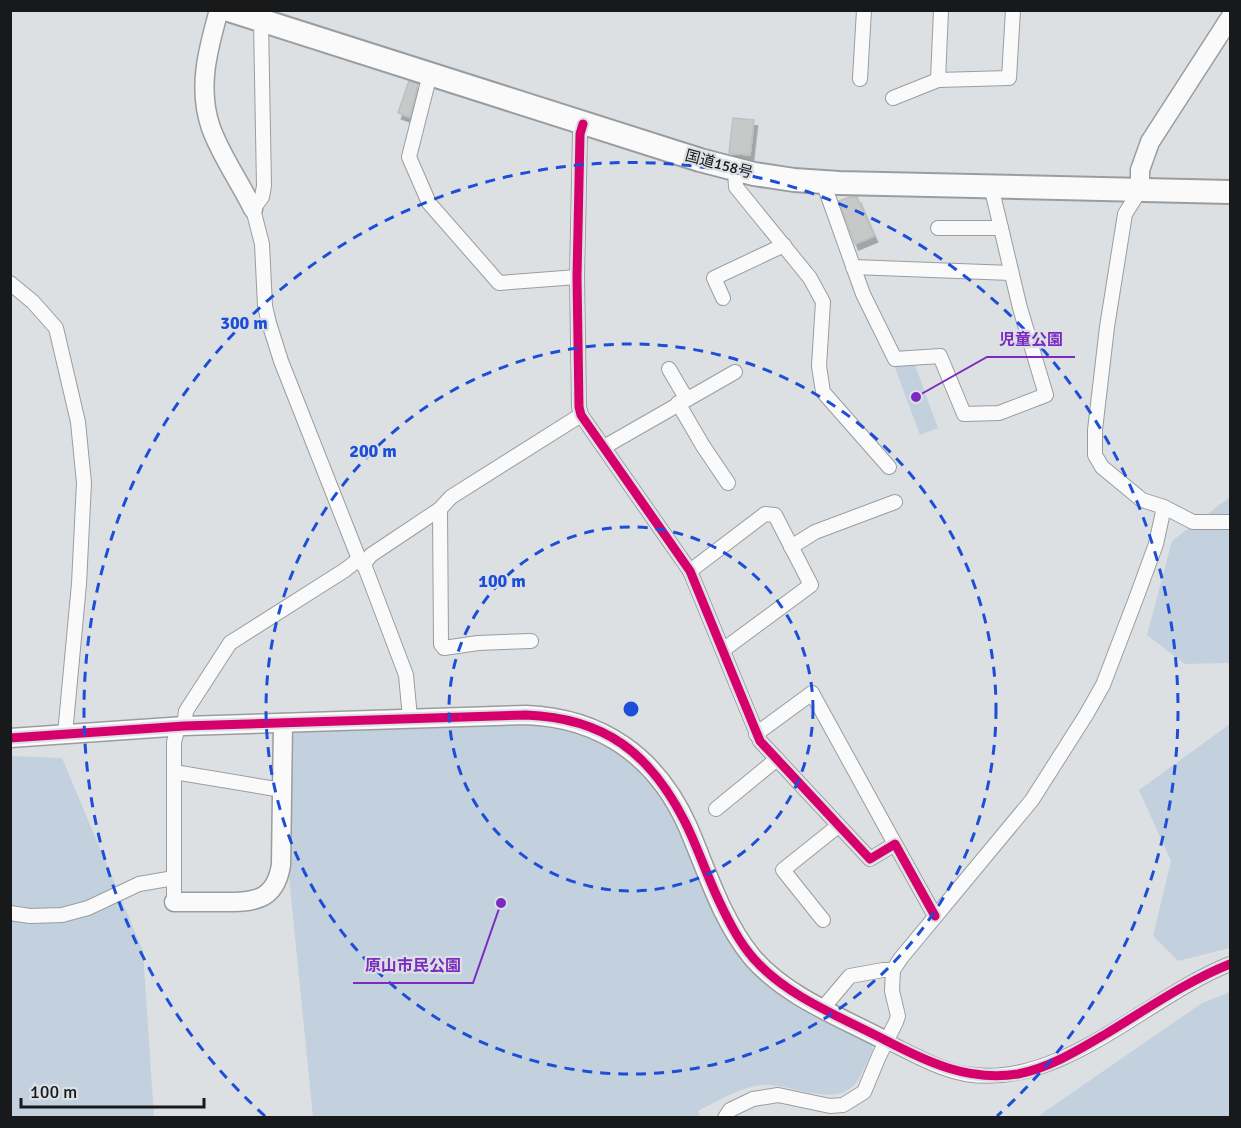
<svg xmlns="http://www.w3.org/2000/svg" width="1241" height="1128" font-family="Signika,'Noto Sans JP',sans-serif">
<style>
.green{fill:#c3d0dd}
.building{fill:#c7c9c8;stroke:#bec0c0;stroke-width:1.5;filter:url(#shadow)}
.lines{fill:none;stroke-linecap:round;stroke-linejoin:round}
.minor-casing{stroke:#9a9d9f;stroke-width:16}
.tertiary-casing{stroke:#9a9d9f;stroke-width:21}
.trunk-casing{stroke:#9a9d9f;stroke-width:26}
.minor{stroke:#fafafb;stroke-width:14}
.tertiary{stroke:#fafafb;stroke-width:18}
.trunk{stroke:#fafafb;stroke-width:22}
.cycleway-casing{stroke:#dbe0e5;stroke-width:13}
.cycleway{stroke:#d6006c;stroke-width:9}
.ring{fill:none;stroke:#1d4ed8;stroke-width:3;stroke-dasharray:10 8}
.labels{text-anchor:middle;stroke-width:4.5;stroke-linejoin:round;paint-order:stroke}
.street-label{font-size:15px;fill:#17191b;stroke:#dbe0e5}
.centre{fill:#1d4ed8;stroke:#dbe0e5;stroke-width:3}
.ring-label{font-size:18px;text-anchor:middle;font-weight:bold;fill:#1d4ed8;stroke:#dbe0e5;stroke-width:4.5;stroke-linejoin:round;paint-order:stroke}
.leader{fill:none;stroke:#7b2cbf;stroke-width:2}
.callout-dot{fill:#7b2cbf;stroke:#dbe0e5;stroke-width:2}
.callout-label{font-size:16px;text-anchor:middle;font-weight:bold;fill:#7b2cbf;stroke:#dbe0e5;stroke-width:4.5;stroke-linejoin:round;paint-order:stroke}
</style>
<defs>
<filter id="shadow"><feDropShadow dx="3.5" dy="6" stdDeviation="0" flood-color="#0004"/></filter>
</defs>
<rect width="100%" height="100%" fill="#dde0e3"/>
<g class="green">
<path d="M 894,365 L 915,365 L 938,428 L 920,435 Z"/>
<path d="M 1230,497 L 1230,663 L 1185,664 L 1147,635 L 1172,541 Z"/>
<path d="M 516,723 C 550,725 568,728 600,741 C 606,744 615,746 621,750 C 679,794 697,885 734,946 L 871,1042 L 873,1049 C 867,1060 862,1077 853,1086 C 833,1107 789,1083 763,1085 C 740,1087 718,1101 698,1111 L 700,1117 L 313,1117 L 288,867 L 291,736 L 296,731 Z"/>
<path d="M 1230,724 L 1230,948 L 1178,961 L 1153,936 L 1171,861 L 1139,790 Z"/>
<path d="M 11,756 L 62,758 L 143,951 L 154,1117 L 11,1118 Z"/>
<path d="M 1230,992 L 1230,1117 L 1037,1117 L 1202,1003 Z"/>
</g>
<g class="building">
<path d="M 409,81 L 418,84 L 410,117 L 398,113 Z"/>
<path d="M 733,118 L 754,120 L 750,155 L 729,153 Z"/>
<path d="M 850,197 L 857,197 L 874,236 L 855,244 L 839,201 Z"/>
</g>
<g class="lines">
<defs>
<g id="minor">
<path d="M 261,22 L 264,186 L 262,197 L 253,209 L 262,244 L 265,306 L 269,323 L 281,361 L 359,559 L 365,567 L 406,675 L 410,718"/>
<path d="M 430,74 L 409,157 L 429,203 L 499,283 L 577,277"/>
<path d="M 860,79 L 864,10"/>
<path d="M 938,80 L 941,10"/>
<path d="M 893,98 L 938,80 L 1009,78 L 1013,10"/>
<path d="M 583,124 L 580,134 L 577,277 L 579,407 L 581,415 L 690,571 L 760,741 L 870,859 L 895,844 L 935,916"/>
<path d="M 735,170 L 736,187 L 810,278 L 823,302 L 819,366 L 823,392 L 889,467"/>
<path d="M 823,182 L 863,294 L 895,359 L 940,356 L 964,414 L 999,413 L 1046,395 L 1020,308 L 991,186"/>
<path d="M 1140,190 L 1125,214 L 1107,327 L 1095,430 L 1095,455 L 1102,467 L 1142,500 L 1164,507 L 1193,522 L 1230,522"/>
<path d="M 938,228 L 1001,228"/>
<path d="M 853,267 L 1011,273"/>
<path d="M 10,283 L 33,302 L 56,328 L 78,422 L 84,483 L 79,584 L 65,734"/>
<path d="M 723,298 L 714,278 L 784,245"/>
<path d="M 669,369 L 683,393 L 688,398"/>
<path d="M 678,403 L 703,446 L 728,483"/>
<path d="M 604,447 L 735,372"/>
<path d="M 440,509 L 441,644 L 444,648 L 478,643 L 531,641"/>
<path d="M 791,547 L 815,532 L 895,502"/>
<path d="M 363,565 L 371,555 L 440,509 L 451,497 L 581,415"/>
<path d="M 690,571 L 765,514 L 775,515 L 811,585 L 723,650"/>
<path d="M 184,726 L 186,711 L 230,643 L 345,570 L 359,559"/>
<path d="M 756,734 L 812,693 L 895,844"/>
<path d="M 174,772 L 282,790"/>
<path d="M 716,809 L 777,759"/>
<path d="M 174,902 L 174,742 L 178,727"/>
<path d="M 10,913 L 30,916 L 62,915 L 88,908 L 139,884 L 174,878"/>
<path d="M 823,920 L 783,870 L 838,826"/>
<path d="M 823,1008 L 850,976 L 883,970 L 893,970"/>
<path d="M 886,1041 C 911,1053 938,1069 966,1074 C 1061,1090 1146,997 1230,964"/>
<path d="M 725,1118 L 730,1110 L 753,1099 L 778,1095 L 830,1106 L 843,1105 L 864,1092 L 879,1056 L 896,1022 L 898,1016 L 892,991 L 893,970 L 901,958 L 1032,800 L 1086,715 L 1103,685 L 1137,596 L 1156,544 L 1164,507"/>
</g>
<g id="tertiary">
<path d="M 219,10 C 208,49 197,88 211,128 C 221,156 240,182 253,209"/>
<path d="M 1140,190 L 1140,170 L 1150,142 L 1230,18"/>
<path d="M 10,738 L 184,726 L 526,715 C 602,718 657,757 688,827 C 707,871 721,919 752,957 C 786,997 841,1017 886,1041"/>
<path d="M 174,902 C 190,902 206,902 221,902 C 253,902 275,902 281,865 L 283,723"/>
</g>
<path id="trunk" d="M 229,10 L 700,160 L 754,174 L 794,180 L 839,183 L 1230,192"/>
</defs>
<use href="#minor" class="minor-casing"/>
<use href="#tertiary" class="tertiary-casing"/>
<use href="#trunk" class="trunk-casing"/>
<use href="#minor" class="minor"/>
<use href="#tertiary" class="tertiary"/>
<use href="#trunk" class="trunk"/>
<defs>
<g id="cycleway">
<path d="M 583,124 L 580,134 L 577,277 L 579,407 L 581,415 L 690,571 L 760,741 L 870,859 L 895,844 L 935,916"/>
<path d="M 10,738 L 184,726 L 526,715 C 605,718 650,753 685,822 C 698,848 707,876 719,901 C 729,922 739,942 754,959 C 788,997 841,1017 885,1040 C 927,1062 969,1082 1018,1074 C 1049,1068 1077,1051 1104,1035 C 1144,1011 1187,981 1230,964"/>
</g>
</defs>
<use href="#cycleway" class="cycleway-casing"/>
<use href="#cycleway" class="cycleway"/>
</g>
<g class="ring">
<circle cx="631" cy="709" r="182"/>
<circle cx="631" cy="709" r="365"/>
<path d="M265 1116A547 547 0 1 1 997 1116"/>
</g>
<g class="labels">
<g class="street-label">
<text transform="translate(719 164) rotate(15)" y="5">国道158号</text>
</g>
</g>
<circle cx="631" cy="709" r="9" class="centre"/>
<g class="ring-label">
<text x="244" y="329">300 m</text>
<text x="373" y="457">200 m</text>
<text x="502" y="587">100 m</text>
</g>
<path class="leader" d="M916 397L987 357H1075M501 903L473 983H353"/>
<g class="callout-dot">
<circle cx="916" cy="397" r="6"/>
<circle cx="501" cy="903" r="6"/>
</g>
<g class="callout-label">
<text x="1031" y="345">児童公園</text>
<text x="413" y="971">原山市民公園</text>
</g>
<rect width="1241" height="1128" fill="none" stroke="#17191b" stroke-width="24"/>
<path d="M21 1098v9h183v-9" fill="none" stroke="#17191b" stroke-width="3"/>
<text x="30" y="1098" font-size="18" fill="#17191b" stroke="#dbe0e5" stroke-width="4.5" paint-order="stroke">100 m</text>
</svg>
